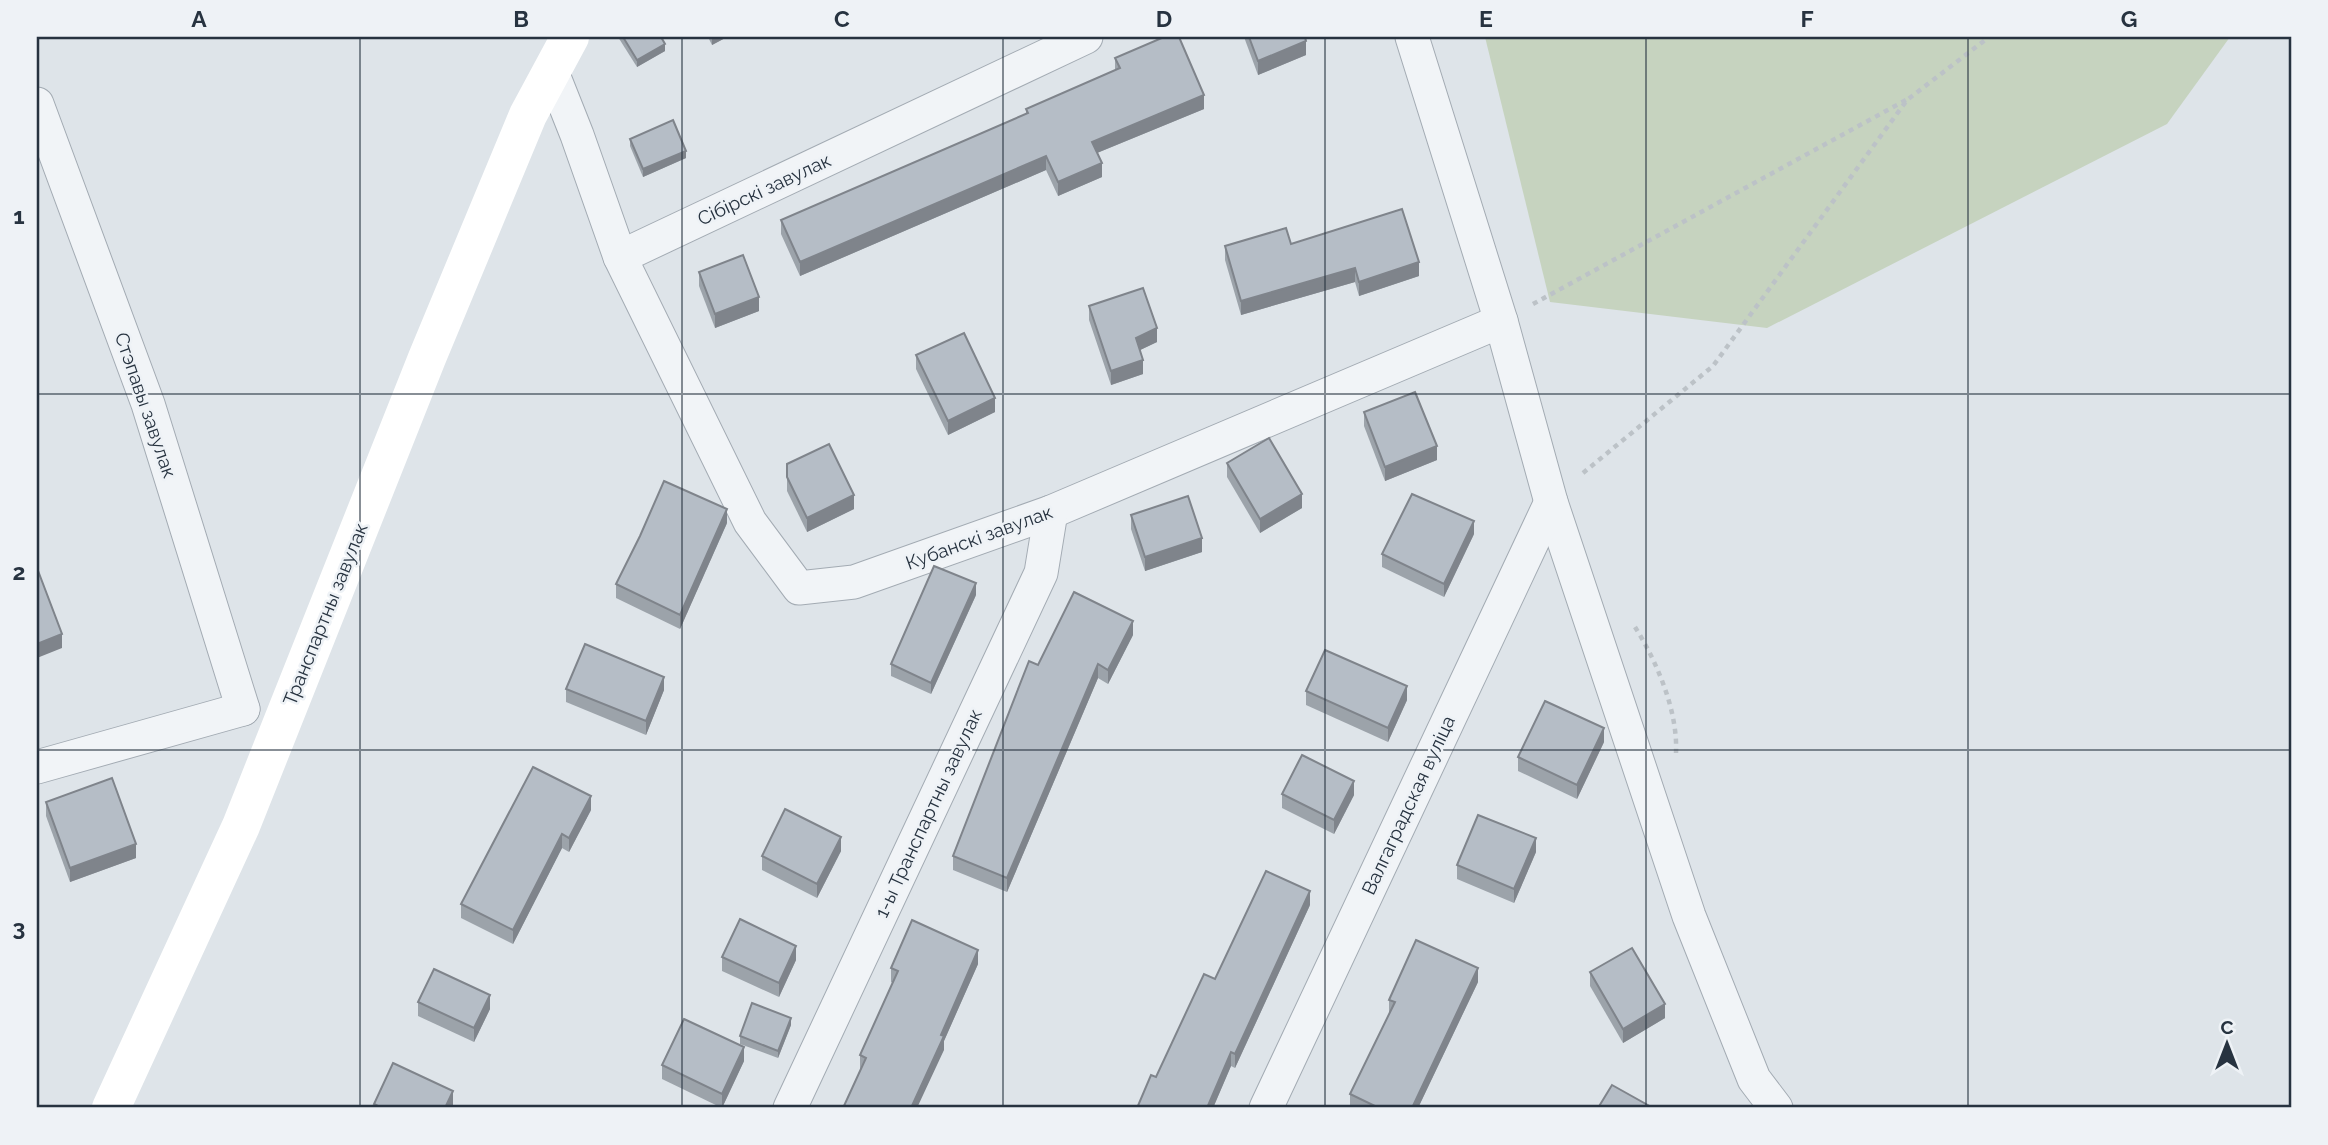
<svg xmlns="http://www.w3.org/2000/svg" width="2328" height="1145" font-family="Raleway,sans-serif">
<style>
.green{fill:#c6d3bf}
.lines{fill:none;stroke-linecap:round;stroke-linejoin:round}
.street-casing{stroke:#a3abb3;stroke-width:35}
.path{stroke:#bcc2c7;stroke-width:4.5;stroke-dasharray:5 5;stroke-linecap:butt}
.street{stroke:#f1f4f7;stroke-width:33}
.secondary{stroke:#fff;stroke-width:38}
.wall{fill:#9ca3aa}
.shaded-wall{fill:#7f848b}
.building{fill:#b5bdc6;stroke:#7f848b;stroke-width:2}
.grid{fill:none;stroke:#273340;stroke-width:2;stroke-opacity:0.55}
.labels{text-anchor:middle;stroke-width:5;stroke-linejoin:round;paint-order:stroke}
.street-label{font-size:19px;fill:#273340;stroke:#eef2f6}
.neatline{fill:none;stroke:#273340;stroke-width:2.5}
.grid-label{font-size:23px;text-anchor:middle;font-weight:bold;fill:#273340}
</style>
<rect width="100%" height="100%" fill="#dee4e9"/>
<path class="green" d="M 1485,37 L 2230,37 L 2167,124 L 1767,328 L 1550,302 Z"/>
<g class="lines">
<defs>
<g id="street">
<path d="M 1412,37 L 1501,321 L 1551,502 L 1689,916 L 1754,1079 L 1776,1108"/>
<path d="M 552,72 L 577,135 L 620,257 L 750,522 L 799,588 L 854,582 L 1051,512 L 1501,321"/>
<path d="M 37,104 L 148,404 L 243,709"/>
<path d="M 620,257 L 1086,37"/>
<path d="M 37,767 L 243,709"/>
<path d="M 790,1108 L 1041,573 L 1051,512"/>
<path d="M 1266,1108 L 1551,502"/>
</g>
</defs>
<use href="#street" class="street-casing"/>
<g class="path">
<path d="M 1533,304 L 1906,100"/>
<path d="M 1583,473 L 1713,366 L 1907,100 L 1989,37"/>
<path d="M 1635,627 C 1657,662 1678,711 1676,753"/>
</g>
<use href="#street" class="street"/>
<path class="secondary" d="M 111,1108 L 241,826 L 427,358 L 528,115 L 570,37"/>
</g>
<g class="wall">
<path d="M 618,37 L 661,37 L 665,51 L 637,67 Z"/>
<path d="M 708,37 L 727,37 L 712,45 Z"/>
<path d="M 1244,37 L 1305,37 L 1306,55 L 1258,75 Z"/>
<path d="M 1115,58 L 1204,109 L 1097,153 L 1102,177 L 1058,196 L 1046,170 L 800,276 L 781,234 L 781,220 L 1026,114 L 1026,109 L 1115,70 Z"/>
<path d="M 630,139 L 686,158 L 643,177 L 630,146 Z"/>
<path d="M 1291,244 L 1419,276 L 1359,296 L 1355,282 L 1241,315 L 1225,260 L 1225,246 Z"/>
<path d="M 699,272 L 759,311 L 715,328 L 699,286 Z"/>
<path d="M 1089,306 L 1157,342 L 1140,350 L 1143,374 L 1111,385 L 1089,320 Z"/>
<path d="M 916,355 L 995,412 L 948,435 L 916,369 Z"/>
<path d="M 1364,412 L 1437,460 L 1385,481 L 1364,426 Z"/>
<path d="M 1227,463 L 1302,508 L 1260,533 L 1227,477 Z"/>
<path d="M 787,464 L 854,509 L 807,532 L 787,491 Z"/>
<path d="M 1131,515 L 1202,552 L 1145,571 L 1131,529 Z"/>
<path d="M 727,523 L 680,629 L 616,598 L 616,584 Z"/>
<path d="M 1474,534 L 1444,597 L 1382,567 L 1382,554 Z"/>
<path d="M 976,595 L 931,694 L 891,676 L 891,664 Z"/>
<path d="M 1133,635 L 1108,684 L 1098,678 L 1007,892 L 953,870 L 953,856 L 1038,665 Z"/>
<path d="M 566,689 L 664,690 L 646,735 L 566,702 Z"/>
<path d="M 1306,691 L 1407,700 L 1388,742 L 1306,705 Z"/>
<path d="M 1604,742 L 1577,799 L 1518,771 L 1518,757 Z"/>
<path d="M 1282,794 L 1354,795 L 1334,834 L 1282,808 Z"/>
<path d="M 46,802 L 136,858 L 70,882 L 46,816 Z"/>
<path d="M 591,810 L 569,852 L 562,848 L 513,944 L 461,918 L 461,904 Z"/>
<path d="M 841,851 L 817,898 L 762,870 L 762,856 Z"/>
<path d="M 1536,852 L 1514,903 L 1457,879 L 1457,865 Z"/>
<path d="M 1310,905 L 1235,1068 L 1231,1066 L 1213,1108 L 1137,1108 L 1215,979 Z"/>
<path d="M 722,957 L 796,960 L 779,997 L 722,971 Z"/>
<path d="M 978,964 L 944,1041 L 944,1050 L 860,1069 L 860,1055 L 893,983 L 891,982 L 891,968 Z"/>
<path d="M 1590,972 L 1665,1018 L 1623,1043 L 1590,986 Z"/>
<path d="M 1478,982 L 1418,1108 L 1350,1108 L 1350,1094 L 1389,1014 L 1389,1000 Z"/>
<path d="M 418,1002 L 490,1009 L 474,1042 L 418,1016 Z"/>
<path d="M 791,1025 L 778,1058 L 740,1044 L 740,1036 Z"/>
<path d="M 744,1061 L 722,1108 L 662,1079 L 662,1065 Z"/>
</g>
<g class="shaded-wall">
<path d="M 712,37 L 727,37 L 712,45 Z"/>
<path d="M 1306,41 L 1306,55 L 1258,75 L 1258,61 Z"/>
<path d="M 665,44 L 665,51 L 637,67 L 637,60 Z"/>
<path d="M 1204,95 L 1204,109 L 1092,155 L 1092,142 Z"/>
<path d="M 686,151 L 686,158 L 643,177 L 643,169 Z"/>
<path d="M 1046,156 L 1046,170 L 800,276 L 800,262 Z"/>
<path d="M 1102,163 L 1102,177 L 1058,196 L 1058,182 Z"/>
<path d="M 1419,262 L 1419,276 L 1359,296 L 1359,282 Z"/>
<path d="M 1355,268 L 1355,282 L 1241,315 L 1241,301 Z"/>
<path d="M 759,297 L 759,311 L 715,328 L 715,314 Z"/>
<path d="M 1157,328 L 1157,342 L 1136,352 L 1136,338 Z"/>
<path d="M 1143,360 L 1143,374 L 1111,385 L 1111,371 Z"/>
<path d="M 995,398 L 995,412 L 948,435 L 948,421 Z"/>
<path d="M 1437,446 L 1437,460 L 1385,481 L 1385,467 Z"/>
<path d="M 1302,494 L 1302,508 L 1260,533 L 1260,519 Z"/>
<path d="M 854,495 L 854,509 L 807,532 L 807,518 Z"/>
<path d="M 727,509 L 727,523 L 680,629 L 680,615 Z"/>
<path d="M 1474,521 L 1474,534 L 1444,597 L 1444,584 Z"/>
<path d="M 1202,538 L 1202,552 L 1145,571 L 1145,557 Z"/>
<path d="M 976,583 L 976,595 L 931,694 L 931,683 Z"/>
<path d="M 1133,621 L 1133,635 L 1108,684 L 1108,670 Z"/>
<path d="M 62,634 L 62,648 L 37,658 L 37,644 Z"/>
<path d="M 1098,664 L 1098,678 L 1007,892 L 1007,878 Z"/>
<path d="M 664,677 L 664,690 L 646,735 L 646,721 Z"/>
<path d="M 1407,686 L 1407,700 L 1388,742 L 1388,728 Z"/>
<path d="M 1604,728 L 1604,742 L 1577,799 L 1577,785 Z"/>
<path d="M 1354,781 L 1354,795 L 1334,834 L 1334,820 Z"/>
<path d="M 591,796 L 591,810 L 569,852 L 569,838 Z"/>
<path d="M 562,834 L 562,848 L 513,944 L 513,930 Z"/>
<path d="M 841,837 L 841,851 L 817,898 L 817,884 Z"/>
<path d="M 1536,838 L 1536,852 L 1514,903 L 1514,889 Z"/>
<path d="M 136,844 L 136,858 L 70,882 L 70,868 Z"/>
<path d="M 1310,891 L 1310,905 L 1235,1068 L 1235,1054 Z"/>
<path d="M 796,946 L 796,960 L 779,997 L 779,983 Z"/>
<path d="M 978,950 L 978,964 L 944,1041 L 944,1050 L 917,1108 L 911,1108 L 941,1035 Z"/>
<path d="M 1478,968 L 1478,982 L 1418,1108 L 1412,1108 Z"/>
<path d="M 490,995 L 490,1009 L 474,1042 L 474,1028 Z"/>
<path d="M 1665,1004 L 1665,1018 L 1623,1043 L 1623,1029 Z"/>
<path d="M 791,1018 L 791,1025 L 778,1058 L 778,1051 Z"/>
<path d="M 744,1047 L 744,1061 L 722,1108 L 722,1094 Z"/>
<path d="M 1231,1052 L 1231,1066 L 1213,1108 L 1207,1108 Z"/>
<path d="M 453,1091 L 453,1105 L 451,1108 L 445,1108 Z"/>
</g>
<g class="building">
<path d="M 623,37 L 661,37 L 665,44 L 637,60 Z"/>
<path d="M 1164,37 L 1179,37 L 1204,95 L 1092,142 L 1102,163 L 1058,182 L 1046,156 L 800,262 L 781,220 L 1028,113 L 1026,109 L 1120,68 L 1115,58 Z"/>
<path d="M 1249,37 L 1305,37 L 1306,41 L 1258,61 Z"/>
<path d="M 673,120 L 686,151 L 643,169 L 630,139 Z"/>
<path d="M 1402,209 L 1419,262 L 1359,282 L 1355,268 L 1241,301 L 1225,246 L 1286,228 L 1291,244 Z"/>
<path d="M 743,255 L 759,297 L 715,314 L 699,272 Z"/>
<path d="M 1143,288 L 1157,328 L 1136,338 L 1143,360 L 1111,371 L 1089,306 Z"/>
<path d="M 964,333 L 995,398 L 948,421 L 916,355 Z"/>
<path d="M 1415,392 L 1437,446 L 1385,467 L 1364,412 Z"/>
<path d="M 1269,438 L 1302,494 L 1260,519 L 1227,463 Z"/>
<path d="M 829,444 L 854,495 L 807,518 L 787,477 L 787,464 Z"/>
<path d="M 664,481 L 727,509 L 680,615 L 616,584 L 640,536 Z"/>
<path d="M 1412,494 L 1474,521 L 1444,584 L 1382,554 Z"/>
<path d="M 1188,496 L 1202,538 L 1145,557 L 1131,515 Z"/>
<path d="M 934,566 L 976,583 L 931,683 L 891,664 Z"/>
<path d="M 37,568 L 62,634 L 37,644 Z"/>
<path d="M 1074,592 L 1133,621 L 1108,670 L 1098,664 L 1007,878 L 953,856 L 1029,661 L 1038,665 Z"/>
<path d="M 585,644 L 664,677 L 646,721 L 566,689 Z"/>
<path d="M 1325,650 L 1407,686 L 1388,728 L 1306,691 Z"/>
<path d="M 1545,701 L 1604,728 L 1577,785 L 1518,757 Z"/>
<path d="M 1302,755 L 1354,781 L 1334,820 L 1282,794 Z"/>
<path d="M 533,767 L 591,796 L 569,838 L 562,834 L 513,930 L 461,904 Z"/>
<path d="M 112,778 L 136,844 L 70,868 L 46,802 Z"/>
<path d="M 785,809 L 841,837 L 817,884 L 762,856 Z"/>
<path d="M 1478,815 L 1536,838 L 1514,889 L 1457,865 Z"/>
<path d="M 1266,871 L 1310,891 L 1235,1054 L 1231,1052 L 1207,1108 L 1137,1108 L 1151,1075 L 1156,1077 L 1204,974 L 1215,979 Z"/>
<path d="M 740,919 L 796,946 L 779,983 L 722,957 Z"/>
<path d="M 912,920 L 978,950 L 941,1035 L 944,1036 L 911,1108 L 843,1108 L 866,1058 L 860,1055 L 898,971 L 891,968 Z"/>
<path d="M 1416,940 L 1478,968 L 1412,1108 L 1379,1108 L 1350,1094 L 1395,1002 L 1389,1000 Z"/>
<path d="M 1632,948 L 1665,1004 L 1623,1029 L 1590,972 Z"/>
<path d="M 434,969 L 490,995 L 474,1028 L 418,1002 Z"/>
<path d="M 752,1003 L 791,1018 L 778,1051 L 740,1036 Z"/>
<path d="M 684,1019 L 744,1047 L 722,1094 L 662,1065 Z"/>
<path d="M 393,1063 L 453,1091 L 445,1108 L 382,1108 L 374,1104 Z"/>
<path d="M 1612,1085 L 1653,1108 L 1598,1108 Z"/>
</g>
<path class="grid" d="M 360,37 L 360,1108M 682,37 L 682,1108M 1003,37 L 1003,1108M 1325,37 L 1325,1108M 1646,37 L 1646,1108M 1968,37 L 1968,1108M 37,394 L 2291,394M 37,750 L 2291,750"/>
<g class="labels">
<g class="street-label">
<text transform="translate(764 189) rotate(-25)" y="7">Сібірскі завулак</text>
<text transform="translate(146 405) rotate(71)" y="7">Стэпавы завулак</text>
<text transform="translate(979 537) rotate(-20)" y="7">Кубанскі завулак</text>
<text transform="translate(325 614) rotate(-68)" y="7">Транспартны завулак</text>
<text transform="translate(1408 805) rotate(-65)" y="7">Валгаградская вуліца</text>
<text transform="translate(928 813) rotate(-65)" y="7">1-ы Транспартны завулак</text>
</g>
</g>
<rect width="2328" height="1145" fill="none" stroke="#eef2f6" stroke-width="77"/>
<g transform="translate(2227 1044)" stroke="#eef2f6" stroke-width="5" paint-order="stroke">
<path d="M0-5L12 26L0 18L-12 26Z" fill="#273340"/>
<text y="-10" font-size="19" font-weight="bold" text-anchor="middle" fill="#273340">С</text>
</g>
<rect x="38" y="38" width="2252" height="1068" class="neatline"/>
<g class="grid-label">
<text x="199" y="27">A</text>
<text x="521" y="27">B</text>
<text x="842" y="27">C</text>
<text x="1164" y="27">D</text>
<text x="1486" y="27">E</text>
<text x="1807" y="27">F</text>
<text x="2129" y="27">G</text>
<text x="19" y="224">1</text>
<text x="19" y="580">2</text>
<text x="19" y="936">3</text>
</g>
</svg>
